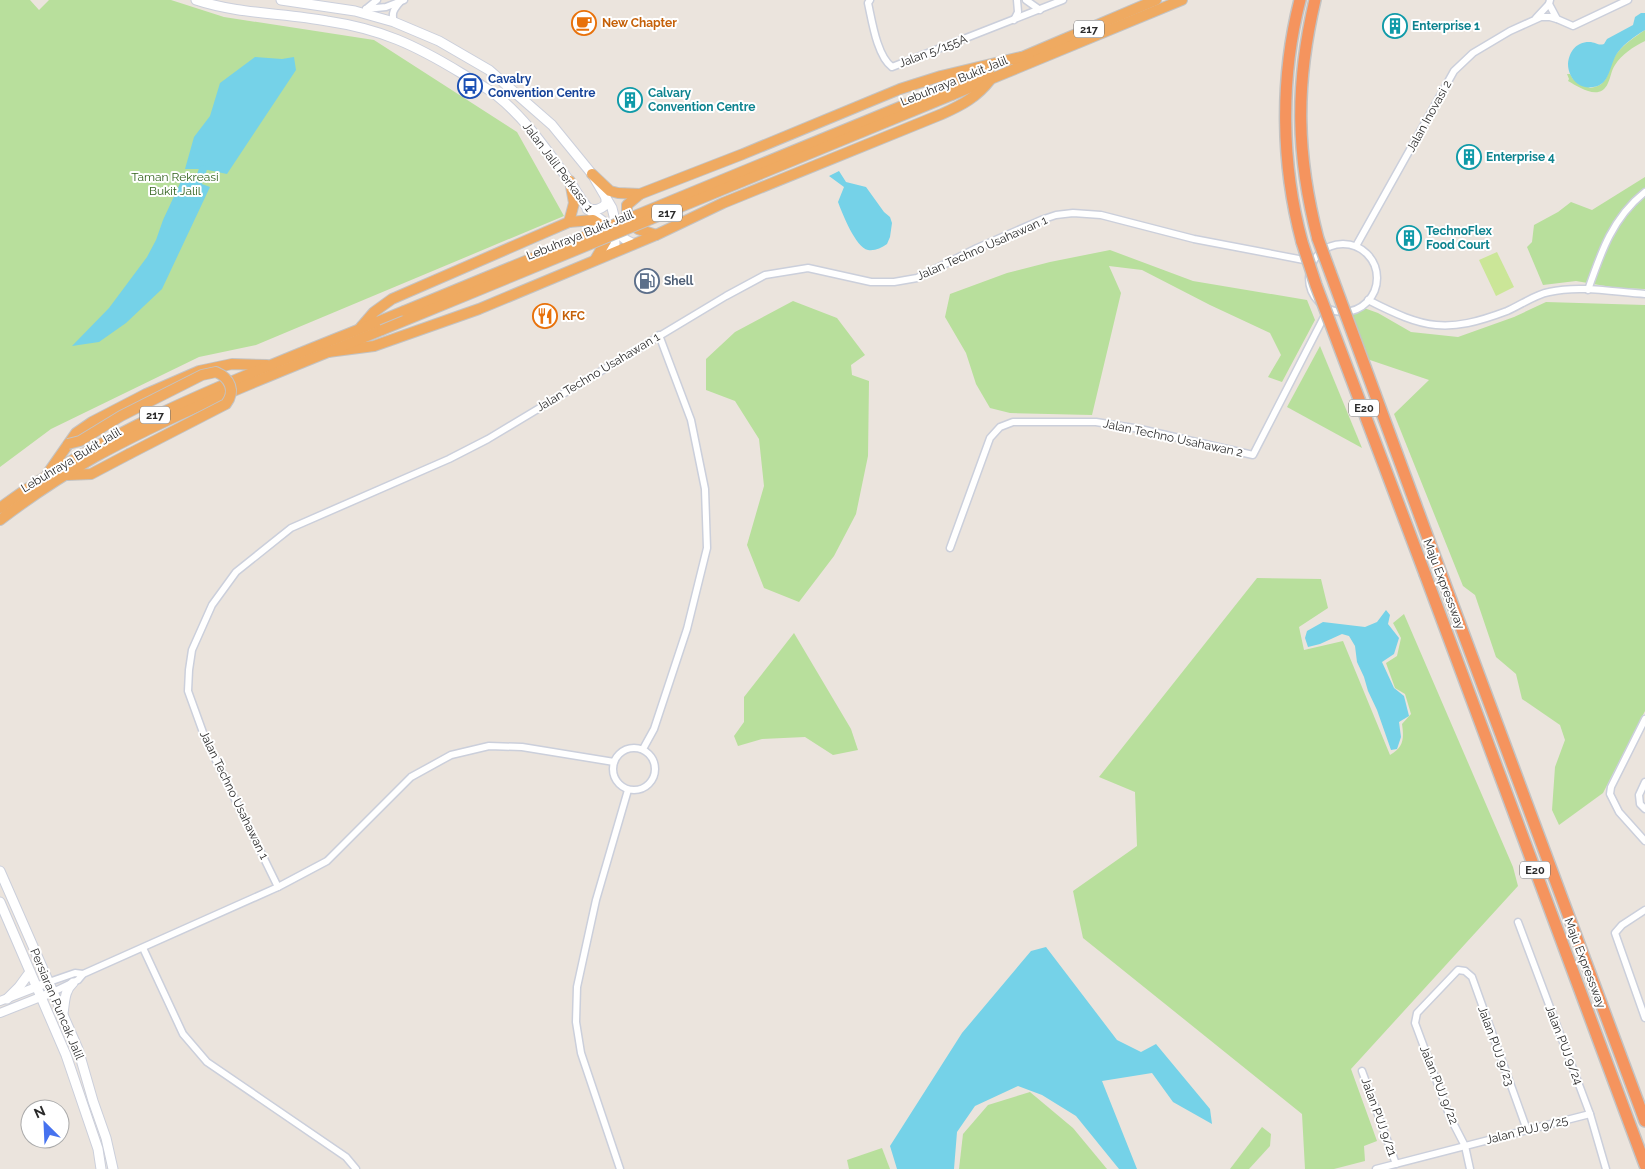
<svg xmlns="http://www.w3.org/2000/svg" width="1645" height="1169" font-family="Raleway,sans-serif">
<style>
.green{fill:#b8df9c}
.pitch{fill:#cbe698}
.water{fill:#75d2e8}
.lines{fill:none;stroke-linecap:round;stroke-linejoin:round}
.canal{stroke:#75d2e8;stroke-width:8}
.minor-casing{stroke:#cbcfdb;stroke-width:9}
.tertiary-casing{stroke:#cbcfdb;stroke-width:10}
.secondary-casing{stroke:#cbcfdb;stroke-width:11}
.trunk-casing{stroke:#c3c3c3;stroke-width:12}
.motorway-casing{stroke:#c3c3c3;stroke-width:14}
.minor{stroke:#fff;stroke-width:6}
.tertiary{stroke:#fff;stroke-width:8}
.secondary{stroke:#fff;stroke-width:9}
.trunk{stroke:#efaa61;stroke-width:10}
.motorway{stroke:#f5945e;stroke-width:11}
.trunk-bridge-casing{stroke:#c3c3c3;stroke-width:12;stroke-linecap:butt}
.motorway-bridge-casing{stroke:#c3c3c3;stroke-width:14;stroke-linecap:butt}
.trunk-bridge{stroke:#efaa61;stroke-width:10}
.motorway-bridge{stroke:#f5945e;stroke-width:11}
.labels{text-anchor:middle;stroke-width:4;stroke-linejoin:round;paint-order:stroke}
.shield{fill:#fff;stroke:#6a6a6a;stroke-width:1}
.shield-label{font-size:11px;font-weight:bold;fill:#2a2a2a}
.food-label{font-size:12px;font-weight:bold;fill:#c56008;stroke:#fff;text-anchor:start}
.culture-label{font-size:12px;font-weight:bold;fill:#0d838f;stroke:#fff;text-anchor:start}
.street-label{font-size:12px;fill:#2a2a2a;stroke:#fff}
.transit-label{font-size:12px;font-weight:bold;fill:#164399;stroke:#fff;text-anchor:start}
.park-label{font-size:12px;fill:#32631e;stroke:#fff}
.service-label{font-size:12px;font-weight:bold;fill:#4e5e75;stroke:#fff;text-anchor:start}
</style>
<rect width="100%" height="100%" fill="#ebe4dd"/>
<g class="green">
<path d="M 0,0 L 30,0 L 39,10 L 49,0 L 171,0 L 224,17 L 374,40 L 517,132 L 564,216 L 256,345 L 199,357 L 51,429 L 0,467 Z"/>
<path d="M 1645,30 L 1645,41 C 1633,47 1622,54 1615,65 C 1611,71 1611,77 1608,83 C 1600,102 1579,87 1568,81 L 1569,79 L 1567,74 L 1570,74 L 1573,79 L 1590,88 C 1612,85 1606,68 1617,53 C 1625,43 1635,37 1645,30 Z"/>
<path d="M 1645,177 L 1645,289 L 1617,288 L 1576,281 L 1543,285 L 1527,247 L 1532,242 L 1534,225 L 1558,212 L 1571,202 L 1592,210 Z"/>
<path d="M 1110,250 L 1193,281 L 1307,300 L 1315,320 L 1282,382 L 1268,377 L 1281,355 L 1270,333 L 1210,305 L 1142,270 L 1109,266 L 1121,293 L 1092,415 L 1010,413 L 990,408 L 976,384 L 966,353 L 945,317 L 950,294 L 1007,273 L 1050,262 Z"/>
<path d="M 793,301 L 837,318 L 865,355 L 851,365 L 852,375 L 869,381 L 868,456 L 856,514 L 834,556 L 799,602 L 764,588 L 747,545 L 764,486 L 759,439 L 735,401 L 706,390 L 706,359 L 735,332 Z"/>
<path d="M 1546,302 L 1645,305 L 1645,711 L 1603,793 L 1559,825 L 1552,810 L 1555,767 L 1565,740 L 1560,725 L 1522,699 L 1516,674 L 1496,657 L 1475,595 L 1463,586 L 1394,414 L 1429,380 L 1367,359 L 1351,315 L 1364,308 L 1378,313 L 1411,332 L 1458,337 L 1514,317 Z"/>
<path d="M 1320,346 L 1362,448 L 1287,407 Z"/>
<path d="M 1257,578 L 1321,579 L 1328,608 L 1299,627 L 1304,650 L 1343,641 L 1390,755 C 1404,747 1404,738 1402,724 L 1411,714 L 1405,694 L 1395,688 L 1386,663 L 1397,656 L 1401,638 L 1393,623 L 1404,614 L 1513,867 L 1518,886 L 1351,1069 L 1377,1141 L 1364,1146 L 1365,1161 L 1334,1169 L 1305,1169 L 1302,1114 L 1083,938 L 1073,891 L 1137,846 L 1135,792 L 1099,777 Z"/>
<path d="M 794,633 L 851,729 L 858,750 L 833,755 L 805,737 L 762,739 L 738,746 L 734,736 L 744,722 L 744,697 Z"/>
<path d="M 1030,1092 L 1073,1128 L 1107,1169 L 959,1169 L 963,1134 L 988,1105 Z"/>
<path d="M 1262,1127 L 1271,1134 L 1270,1146 L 1249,1169 L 1230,1169 Z"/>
<path d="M 882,1148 L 890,1169 L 849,1169 L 847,1160 Z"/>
</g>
<path class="pitch" d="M 1497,252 L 1514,287 L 1496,296 L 1479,260 Z"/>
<g class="water">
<path d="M 1641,13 L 1645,13 L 1645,30 C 1635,36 1625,43 1618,52 C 1609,64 1611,85 1593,87 C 1588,88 1582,87 1578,84 C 1572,80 1568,72 1568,64 C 1569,52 1576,42 1589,42 C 1596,42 1598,46 1604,44 L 1607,39 L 1633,25 L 1635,17 Z"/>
<path d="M 255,57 L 282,59 L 294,57 L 296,70 L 227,174 L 203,169 L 185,169 L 194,137 L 210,116 L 220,83 Z"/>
<path d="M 839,171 L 846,182 L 866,187 L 884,212 L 890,217 L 892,223 L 890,237 L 887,244 C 881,248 875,251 868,250 C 856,248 842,213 838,202 L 844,187 L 829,176 Z"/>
<path d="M 183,177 L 210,187 L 162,289 L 126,323 L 99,342 L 72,346 L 109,308 L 147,257 L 156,240 L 163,220 Z"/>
<path d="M 1386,610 L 1390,615 L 1388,624 L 1399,638 L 1394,654 L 1382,662 L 1394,688 L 1404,696 L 1409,716 L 1399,722 L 1401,737 L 1397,749 L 1391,750 L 1377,710 L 1368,691 L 1364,677 L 1357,662 L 1355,646 L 1349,636 L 1342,634 L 1320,644 L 1308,647 L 1305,638 L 1307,631 L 1323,622 L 1365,627 L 1377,622 Z"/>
<path d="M 1046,947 L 1117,1040 L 1141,1052 L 1156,1044 L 1210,1109 L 1212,1124 L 1173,1102 L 1152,1073 L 1102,1081 L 1137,1169 L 1119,1169 L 1076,1116 L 1042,1095 L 1018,1086 L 975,1106 L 957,1132 L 954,1169 L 897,1169 L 890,1146 L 962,1033 L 1031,951 Z"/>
</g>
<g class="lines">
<path class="canal" d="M 198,183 L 203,169"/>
<defs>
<g id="minor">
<path d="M 870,0 L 868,3 C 872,21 877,56 892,67 L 1063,0"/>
<path d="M 1026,0 L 1040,10"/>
<path d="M 1550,0 L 1549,4 L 1557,19 L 1573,26 L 1628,0"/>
<path d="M 366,9 L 386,7 L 404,0"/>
<path d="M 366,9 L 377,0"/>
<path d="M 1536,18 L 1549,4"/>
<path d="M 1014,20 L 1018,12 L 1017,0"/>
<path d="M 394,22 C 391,13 394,9 400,2"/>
<circle cx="1343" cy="278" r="34"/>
<path d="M 1356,246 L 1454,71 L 1473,53 L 1510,31 L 1541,17 L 1550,17 L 1557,19"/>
<path d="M 1588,290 C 1601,252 1613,217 1645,192"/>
<path d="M 1368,300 C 1425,329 1446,334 1507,311 C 1521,305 1534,295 1549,292 C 1580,285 1614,292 1645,294"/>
<path d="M 950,548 L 990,438 L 1000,427 L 1013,422 L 1096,422 L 1140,429 L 1253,455 L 1326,313"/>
<path d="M 1645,719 L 1611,787 L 1610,794 L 1619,812 L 1645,841"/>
<circle cx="634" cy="769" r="21"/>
<path d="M 643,749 L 654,729 L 687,629 L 707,548 L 705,489 L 691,420 L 659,335"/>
<path d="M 1645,782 L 1639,795 L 1640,804 L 1645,809"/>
<path d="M 278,887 L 205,738 L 188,691 L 189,670 L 192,650 L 212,605 L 236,572 L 291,528 L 449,459 L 488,439 L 726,296 L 765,275 L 808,268 L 871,282 L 894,282 L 917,278 L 977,248 L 1041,220 L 1056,215 L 1073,213 L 1101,215 L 1194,239 L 1309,261"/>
<path d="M 1645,910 L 1622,925 L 1615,933 L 1645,1018"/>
<path d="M 1518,922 L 1590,1114 L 1606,1169"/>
<path d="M 143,948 L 183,1034 L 207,1062 L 346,1157 L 356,1169"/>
<path d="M 49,982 L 75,973 L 83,974"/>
<path d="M 53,992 L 78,980 L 83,974 L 278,887 L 327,861 L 411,777 L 451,755 L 489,746 L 522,747 L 614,762"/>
<path d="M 1362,1071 L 1396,1164"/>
<path d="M 620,1169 L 581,1053 L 576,1022 L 577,987 L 596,900 L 628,790"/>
<path d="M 1376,1169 L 1590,1114"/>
<path d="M 1470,1169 L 1465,1146 L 1450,1117 L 1415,1023 L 1417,1013 L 1458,970 L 1465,971 L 1472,977 L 1527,1130"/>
</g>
<g id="tertiary">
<path d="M 0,1001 L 49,982"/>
<path d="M 0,1013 L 53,992"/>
</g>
<g id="secondary">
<path d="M 196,0 C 238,14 284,13 327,21 C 381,29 415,45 461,73 C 472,80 486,87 496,95 C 525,118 546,149 568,179 C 580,196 585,210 604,222"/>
<path d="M 281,0 L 355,11 L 394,22 L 439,41 L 489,70 L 552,125 L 592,174 L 612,208 L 614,216 L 615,245 L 607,254"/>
<path d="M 587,209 C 595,210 601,210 606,204 L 606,198"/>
<path d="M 614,230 L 626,240 L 634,244"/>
<path d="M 0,871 L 78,1049 L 93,1101 L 106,1138 L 113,1169"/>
<path d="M 0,902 L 66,1055 L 98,1149 L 101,1169"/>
<path d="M 7,999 L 19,987 L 30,972"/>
<path d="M 63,1013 C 65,1002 64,991 73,983"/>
</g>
<g id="trunk">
<path d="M 1015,60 L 1156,0"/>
<path d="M 948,87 L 989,70"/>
<path d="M 952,95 L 1182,0"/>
<path d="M 592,174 L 610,191 L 618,193 L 640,194 L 743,154 L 900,89 L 941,76 L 1021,57"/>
<path d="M 640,194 L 627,205 L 627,218 L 638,229 L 656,235"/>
<path d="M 569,222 L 574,203 L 570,181"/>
<path d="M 361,327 L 374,312 L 392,299 L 569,222 L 593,220 L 604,227 L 606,241 L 595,260"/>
<path d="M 328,352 L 374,346 L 479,309 L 656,235 L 723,203 L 942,114 C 962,105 977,97 990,80"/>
<path d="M 48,473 L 76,433 L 92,422 L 146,394 L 199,371 L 232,364 L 267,365"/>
<path d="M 68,475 L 91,474 L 129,454"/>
<path d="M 0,508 C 121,418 266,368 404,311"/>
<path d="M 0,520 C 30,497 62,476 95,457 C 186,407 285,370 382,330"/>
</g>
<g id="motorway">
<path d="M 1300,0 C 1280,78 1281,164 1302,242"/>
<path d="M 1315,0 C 1295,85 1296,155 1318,239"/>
<path d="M 1439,568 L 1645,1121"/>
<path d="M 1425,574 L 1645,1165"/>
</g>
</defs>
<use href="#minor" class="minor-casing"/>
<use href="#tertiary" class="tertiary-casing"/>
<use href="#secondary" class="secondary-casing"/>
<use href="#trunk" class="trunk-casing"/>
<use href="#motorway" class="motorway-casing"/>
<use href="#minor" class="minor"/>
<use href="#tertiary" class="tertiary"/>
<use href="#secondary" class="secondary"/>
<use href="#trunk" class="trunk"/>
<use href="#motorway" class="motorway"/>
<defs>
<g id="trunk-bridge">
<path d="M 404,311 L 948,87"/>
<path d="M 382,330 L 952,95"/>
<path d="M 68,444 L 80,441 L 121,416 L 202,375 L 216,372 C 230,378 236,391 226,404 L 129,454"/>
</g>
<g id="motorway-bridge">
<path d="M 1318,239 L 1439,568"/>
<path d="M 1302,242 L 1316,285 L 1425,574"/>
</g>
</defs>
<use href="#trunk-bridge" class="trunk-bridge-casing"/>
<use href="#motorway-bridge" class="motorway-bridge-casing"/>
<use href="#trunk-bridge" class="trunk-bridge"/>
<use href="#motorway-bridge" class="motorway-bridge"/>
</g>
<defs>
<symbol id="cafe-ring" viewBox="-11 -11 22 22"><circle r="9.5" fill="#fff" stroke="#e8710a" stroke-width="1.5"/><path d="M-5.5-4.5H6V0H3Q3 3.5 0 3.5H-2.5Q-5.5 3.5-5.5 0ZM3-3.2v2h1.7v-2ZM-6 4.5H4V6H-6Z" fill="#e8710a"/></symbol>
<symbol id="building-ring" viewBox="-11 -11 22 22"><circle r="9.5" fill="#fff" stroke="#0f9aa8" stroke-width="1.5"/><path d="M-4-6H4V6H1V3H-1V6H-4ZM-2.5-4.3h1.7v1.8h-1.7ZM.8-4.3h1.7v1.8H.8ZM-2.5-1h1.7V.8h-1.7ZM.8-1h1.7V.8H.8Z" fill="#0f9aa8"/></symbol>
<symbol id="bus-ring" viewBox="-11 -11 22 22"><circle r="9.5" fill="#fff" stroke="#1a4fb4" stroke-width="1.5"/><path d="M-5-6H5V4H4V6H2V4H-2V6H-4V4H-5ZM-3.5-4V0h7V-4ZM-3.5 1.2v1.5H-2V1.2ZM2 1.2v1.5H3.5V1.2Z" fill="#1a4fb4"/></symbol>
<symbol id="fuel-ring" viewBox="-11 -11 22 22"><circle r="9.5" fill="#fff" stroke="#5c6f8a" stroke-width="1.5"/><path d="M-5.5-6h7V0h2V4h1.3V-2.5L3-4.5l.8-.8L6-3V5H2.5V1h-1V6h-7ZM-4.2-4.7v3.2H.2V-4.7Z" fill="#5c6f8a"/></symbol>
<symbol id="restaurant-ring" viewBox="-11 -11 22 22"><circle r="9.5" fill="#fff" stroke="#e8710a" stroke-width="1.5"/><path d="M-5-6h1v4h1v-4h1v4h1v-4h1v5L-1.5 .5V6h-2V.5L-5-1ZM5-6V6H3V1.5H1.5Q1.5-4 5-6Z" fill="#e8710a"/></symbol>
</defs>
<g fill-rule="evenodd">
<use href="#cafe-ring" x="570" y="9" width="28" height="28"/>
<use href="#building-ring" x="1381" y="12" width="28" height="28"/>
<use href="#bus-ring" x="456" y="72" width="28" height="28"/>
<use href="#building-ring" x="616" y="86" width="28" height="28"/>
<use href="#building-ring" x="1455" y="143" width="28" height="28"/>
<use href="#building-ring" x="1395" y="224" width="28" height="28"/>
<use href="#fuel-ring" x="633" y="267" width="28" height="28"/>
<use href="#restaurant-ring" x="531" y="302" width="28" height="28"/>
</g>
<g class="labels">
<g class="shield">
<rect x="1074" y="20.5" width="30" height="17" rx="4"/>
<rect x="652" y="204.5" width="30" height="17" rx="4"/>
<rect x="1349" y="399.5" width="30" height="17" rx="4"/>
<rect x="140" y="406.5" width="30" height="17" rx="4"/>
<rect x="1520" y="861.5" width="30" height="17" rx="4"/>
</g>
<g class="shield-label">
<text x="1089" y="33">217</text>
<text x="667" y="217">217</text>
<text x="1364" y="412">E20</text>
<text x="155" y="419">217</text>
<text x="1535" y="874">E20</text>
</g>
<g class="food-label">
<text x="602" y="27">New Chapter</text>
<text x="562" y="320">KFC</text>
</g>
<g class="culture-label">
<text x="1412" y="30">Enterprise 1</text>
<text x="648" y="97">Calvary<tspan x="648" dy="14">Convention Centre</tspan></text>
<text x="1486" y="161">Enterprise 4</text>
<text x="1426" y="235">TechnoFlex<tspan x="1426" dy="14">Food Court</tspan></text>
</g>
<g class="street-label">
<text transform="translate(933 51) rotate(-21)" y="4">Jalan 5/155A</text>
<text transform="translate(954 81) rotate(-22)" y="4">Lebuhraya Bukit Jalil</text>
<text transform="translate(1429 116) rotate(-61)" y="4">Jalan Inovasi 2</text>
<text transform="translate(558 167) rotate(53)" y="4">Jalan Jalil Perkasa 1</text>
<text transform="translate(580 235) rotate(-22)" y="4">Lebuhraya Bukit Jalil</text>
<text transform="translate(982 248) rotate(-24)" y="4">Jalan Techno Usahawan 1</text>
<text transform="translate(598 372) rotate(-31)" y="4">Jalan Techno Usahawan 1</text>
<text transform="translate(1173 438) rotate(12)" y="4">Jalan Techno Usahawan 2</text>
<text transform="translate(71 460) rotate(-31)" y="4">Lebuhraya Bukit Jalil</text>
<text transform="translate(1444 584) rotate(69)" y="4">Maju Expressway</text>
<text transform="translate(234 795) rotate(64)" y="4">Jalan Techno Usahawan 1</text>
<text transform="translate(1585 963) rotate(69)" y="4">Maju Expressway</text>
<text transform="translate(57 1004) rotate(67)" y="4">Persiaran Puncak Jalil</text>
<text transform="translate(1564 1045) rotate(69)" y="4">Jalan PUJ 9/24</text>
<text transform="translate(1496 1046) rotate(70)" y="4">Jalan PUJ 9/23</text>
<text transform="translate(1439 1085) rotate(68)" y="4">Jalan PUJ 9/22</text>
<text transform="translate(1379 1117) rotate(70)" y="4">Jalan PUJ 9/21</text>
<text transform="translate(1527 1130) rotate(-14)" y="4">Jalan PUJ 9/25</text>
</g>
<g class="transit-label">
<text x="488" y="83">Cavalry<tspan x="488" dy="14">Convention Centre</tspan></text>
</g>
<g class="park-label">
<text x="175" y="181">Taman Rekreasi<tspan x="175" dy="14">Bukit Jalil</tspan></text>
</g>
<g class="service-label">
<text x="664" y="285">Shell</text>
</g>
</g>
<g transform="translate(45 1124) rotate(336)"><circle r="24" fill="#ffffff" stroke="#aaaaaa"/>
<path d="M0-4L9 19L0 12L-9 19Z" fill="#4672ef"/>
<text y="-8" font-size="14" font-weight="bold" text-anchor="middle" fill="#2a2a2a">N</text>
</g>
</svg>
